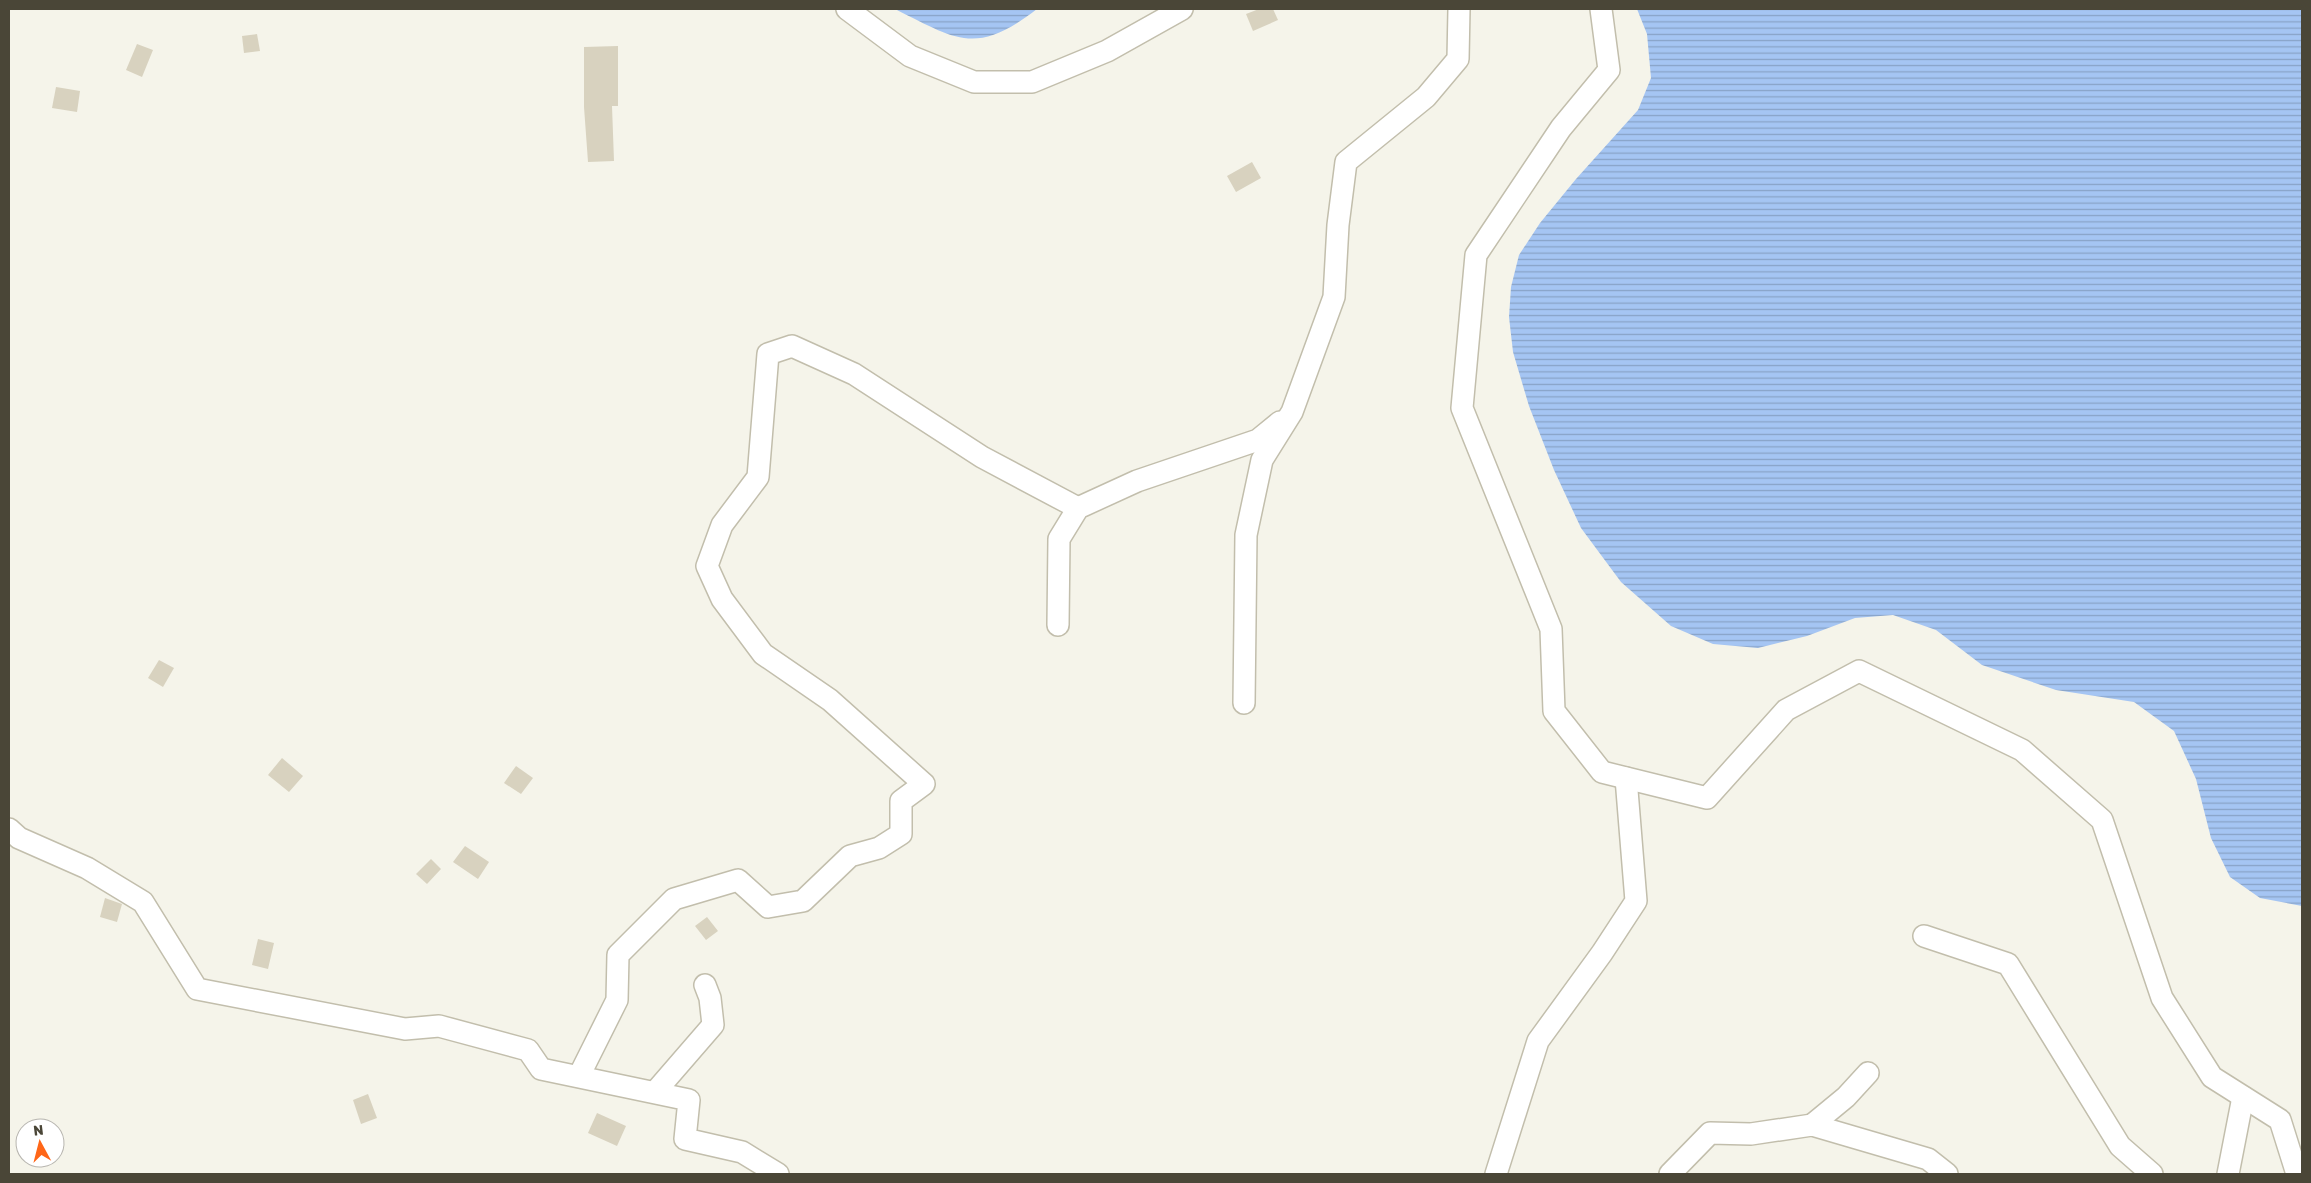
<svg xmlns="http://www.w3.org/2000/svg" width="2311" height="1183" font-family="Rubik,sans-serif">
<style>
.water{fill:url(#water-rules)}
.building{fill:#d8d2bf}
.lines{fill:none;stroke-linecap:round;stroke-linejoin:round}
.minor-casing{stroke:#c2beac;stroke-width:24}
.minor{stroke:#fff;stroke-width:21}
</style>
<defs>
<pattern id="water-rules" width="6" height="5" patternUnits="userSpaceOnUse" patternTransform="scale(1.25)"><rect width="6" height="5" fill="#a5c5f3"/><path d="M0 2.5h6" fill="none" stroke="#88a2c6"/></pattern>
</defs>
<rect width="100%" height="100%" fill="#f5f4ea"/>
<g class="water">
<path d="M 895,9 L 1037,9 C 976,56 957,40 895,9 Z"/>
<path d="M 1637,9 L 2302,9 L 2302,906 L 2260,898 L 2230,877 L 2211,838 L 2196,779 L 2174,731 L 2134,702 L 2056,690 L 1982,665 L 1936,630 L 1893,615 L 1855,618 L 1807,636 L 1758,648 L 1713,644 L 1671,626 L 1621,582 L 1581,528 L 1554,470 L 1529,406 L 1513,352 L 1509,317 L 1511,287 L 1519,255 L 1540,223 L 1576,179 L 1638,110 L 1651,78 L 1647,34 Z"/>
</g>
<g class="building">
<path d="M 1259,9 L 1273,9 L 1278,20 L 1253,31 L 1246,14 Z"/>
<path d="M 257,34 L 260,51 L 244,53 L 242,36 Z"/>
<path d="M 137,44 L 153,50 L 142,77 L 126,70 Z"/>
<path d="M 618,46 L 618,106 L 612,106 L 614,161 L 588,162 L 584,107 L 584,47 Z"/>
<path d="M 56,87 L 80,91 L 77,112 L 52,108 Z"/>
<path d="M 1252,162 L 1261,178 L 1236,192 L 1227,176 Z"/>
<path d="M 159,660 L 174,668 L 163,687 L 148,678 Z"/>
<path d="M 282,758 L 303,776 L 289,792 L 268,775 Z"/>
<path d="M 516,766 L 533,778 L 521,794 L 504,783 Z"/>
<path d="M 465,846 L 489,862 L 478,879 L 453,862 Z"/>
<path d="M 431,859 L 441,869 L 427,884 L 416,874 Z"/>
<path d="M 105,898 L 122,904 L 117,922 L 100,917 Z"/>
<path d="M 707,917 L 718,931 L 706,940 L 695,926 Z"/>
<path d="M 258,939 L 274,943 L 268,969 L 252,965 Z"/>
<path d="M 368,1094 L 377,1118 L 361,1124 L 353,1100 Z"/>
<path d="M 597,1113 L 626,1126 L 617,1146 L 588,1133 Z"/>
</g>
<g class="lines">
<defs>
<g id="minor">
<path d="M 847,9 L 910,56 L 974,82 L 1032,82 L 1107,51 L 1182,9"/>
<path d="M 1601,9 L 1609,70 L 1561,128 L 1476,255 L 1462,408 L 1551,629 L 1554,711 L 1602,772 L 1707,798 L 1786,710 L 1859,671 L 2022,750 L 2102,820 L 2162,998 L 2212,1077 L 2280,1120 L 2297,1174"/>
<path d="M 1058,625 L 1059,539 L 1078,508 L 1137,481 L 1258,440 L 1280,422"/>
<path d="M 1244,703 L 1246,535 L 1262,460 L 1292,412 L 1334,297 L 1338,225 L 1346,162 L 1426,97 L 1458,59 L 1459,9"/>
<path d="M 9,829 L 19,838 L 87,868 L 143,902 L 197,989 L 405,1029 L 439,1026 L 528,1050 L 541,1069 L 689,1100 L 685,1139 L 742,1152 L 778,1174"/>
<path d="M 1924,936 L 2008,964 L 2120,1146 L 2152,1174"/>
<path d="M 579,1076 L 617,1000 L 618,955 L 674,899 L 738,880 L 768,907 L 803,901 L 850,856 L 879,848 L 901,834 L 901,801 L 924,784 L 830,700 L 763,654 L 722,599 L 707,566 L 722,525 L 758,477 L 768,354 L 792,346 L 854,374 L 982,457 L 1078,508"/>
<path d="M 655,1092 L 713,1025 L 710,998 L 705,985"/>
<path d="M 1812,1125 L 1846,1097 L 1868,1073"/>
<path d="M 1496,1174 L 1538,1041 L 1602,953 L 1636,901 L 1626,778"/>
<path d="M 1670,1174 L 1710,1133 L 1751,1134 L 1812,1125 L 1928,1159 L 1947,1174"/>
<path d="M 2228,1174 L 2243,1097"/>
</g>
</defs>
<use href="#minor" class="minor-casing"/>
<use href="#minor" class="minor"/>
</g>
<rect width="2311" height="1183" fill="none" stroke="#4a4637" stroke-width="20"/>
<g transform="translate(40 1143) rotate(353)"><circle r="24" fill="#ffffff" stroke="#b7b5af"/>
<path d="M0-4L9 19L0 12L-9 19Z" fill="#ff6617"/>
<text y="-8" font-size="14" font-weight="bold" text-anchor="middle" fill="#4a4637">N</text>
</g>
</svg>
